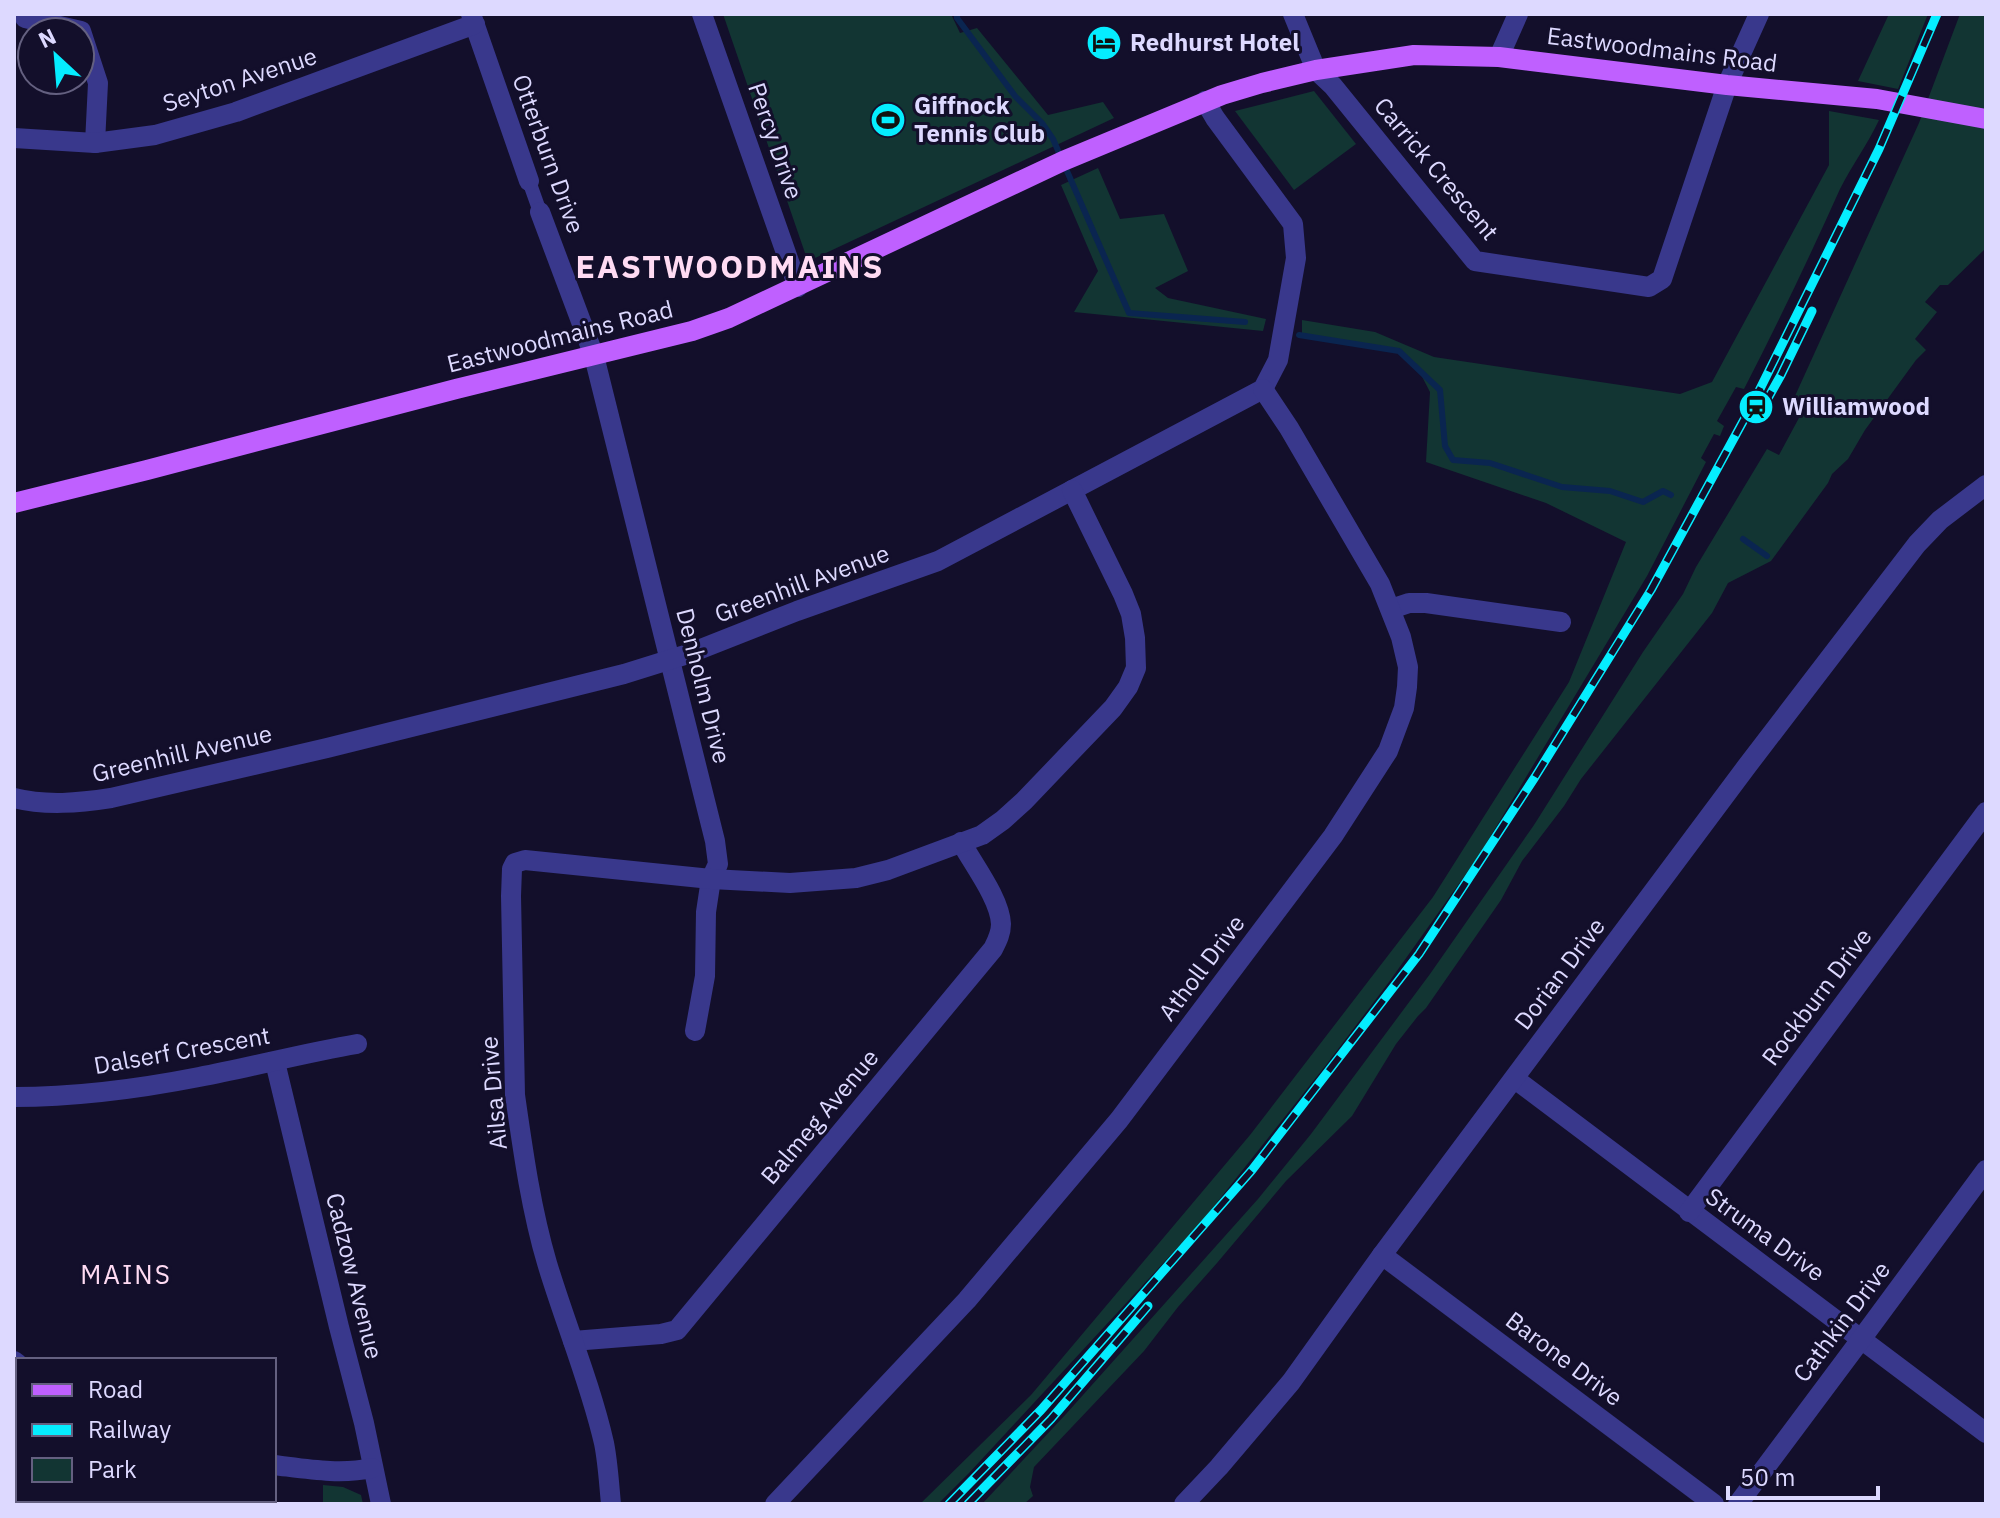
<svg xmlns="http://www.w3.org/2000/svg" width="2000" height="1518" font-family="'IBM Plex Sans',sans-serif">
<style>
.green{fill:#123533}
.lines{fill:none;stroke-linecap:round;stroke-linejoin:round}
.stream{stroke:#0a2550;stroke-width:6}
.pedestrian{stroke:#39388c;stroke-width:14}
.minor{stroke:#39388c;stroke-width:20}
.primary{stroke:#bf60ff;stroke-width:20}
.rail-casing{stroke:#05edff;stroke-width:9}
.rail{stroke:#130f2b;stroke-width:6;stroke-dasharray:18;stroke-linecap:butt}
.labels{text-anchor:middle;stroke-width:6;stroke-linejoin:round;paint-order:stroke}
.poi-label{font-size:24px;font-weight:bold;fill:#ddd9ff;stroke:#130f2b;text-anchor:start}
.street-label{font-size:24px;fill:#ddd9ff;stroke:#130f2b}
.neighbourhood-label{font-size:26px;letter-spacing:2px;fill:#ffdbf3;stroke:#130f2b}
.district-label{font-size:32px;font-weight:bold;letter-spacing:2px;fill:#ffdbf3;stroke:#130f2b}
</style>
<rect width="100%" height="100%" fill="#130f2b"/>
<g class="green">
<path d="M 723,14 L 951,14 L 960,33 L 977,28 L 1048,115 L 1103,102 L 1114,118 L 813,259 L 805,253 Z"/>
<path d="M 1889,14 L 1928,14 L 1898,89 L 1858,81 Z"/>
<path d="M 1960,14 L 1986,14 L 1986,248 L 1948,285 L 1940,285 L 1925,302 L 1937,312 L 1915,339 L 1926,350 L 1916,360 L 1865,430 L 1848,459 L 1832,474 L 1828,483 L 1771,561 L 1728,583 L 1712,613 L 1581,779 L 1564,806 L 1522,861 L 1501,900 L 1426,1008 L 1418,1016 L 1396,1044 L 1352,1116 L 1286,1181 L 1217,1263 L 1178,1307 L 1144,1351 L 1034,1467 L 1030,1487 L 1033,1496 L 1024,1504 L 982,1504 L 1066,1414 L 1258,1199 L 1311,1134 L 1430,974 L 1534,825 L 1643,652 L 1683,594 L 1696,567 L 1767,449 L 1779,455 L 1807,403 L 1795,396 L 1919,123 Z"/>
<path d="M 1314,91 L 1356,144 L 1294,190 L 1235,111 Z"/>
<path d="M 1829,111 L 1879,120 C 1868,144 1852,165 1840,189 C 1810,256 1778,323 1744,389 L 1736,387 L 1717,421 L 1724,426 L 1720,436 L 1714,434 L 1701,458 L 1706,462 L 1647,576 L 1478,857 L 1389,982 L 1326,1065 L 1203,1220 L 970,1472 L 938,1504 L 920,1504 L 1031,1395 L 1250,1135 L 1433,897 L 1569,682 L 1626,542 L 1546,503 L 1426,462 L 1430,392 L 1415,363 L 1397,350 L 1302,333 L 1302,320 L 1375,332 L 1434,357 L 1680,394 L 1712,382 L 1829,165 Z"/>
<path d="M 1098,168 L 1120,219 L 1164,214 L 1188,271 L 1155,288 L 1168,298 L 1266,319 L 1263,331 L 1074,312 L 1098,271 L 1061,185 Z"/>
<path d="M 14,1381 L 18,1384 L 18,1500 L 235,1500 L 234,1504 L 14,1504 Z"/>
<path d="M 323,1485 L 343,1487 L 361,1495 L 363,1504 L 323,1504 Z"/>
</g>
<g class="lines">
<g class="stream">
<path d="M 957,14 L 957,18 L 1015,96 L 1042,123 L 1053,139 L 1129,313 L 1245,322"/>
<path d="M 1299,335 L 1399,351 L 1440,390 L 1445,446 L 1453,460 L 1490,463 L 1562,487 L 1610,491 L 1643,502 L 1663,491 L 1671,495"/>
<path d="M 1743,539 L 1767,556"/>
</g>
<path class="pedestrian" d="M 529,181 L 540,212"/>
<g class="minor">
<path d="M 471,14 L 529,181"/>
<path d="M 702,14 L 798,287"/>
<path d="M 1293,14 L 1316,70 L 1333,86 L 1475,261 L 1649,287 L 1662,279 L 1727,85 L 1759,14"/>
<path d="M 25,18 L 81,31 L 98,83 L 95,143"/>
<path d="M 1499,57 L 1518,14"/>
<path d="M 14,138 L 95,143 L 155,135 L 236,112 L 475,24"/>
<path d="M 540,212 L 594,356 L 715,841 L 718,864 L 711,879 L 706,912 L 705,976 L 695,1031"/>
<path d="M 1391,609 L 1409,603 L 1426,603 L 1561,622"/>
<path d="M 14,798 C 46,806 79,803 111,798 L 327,748 L 624,674 L 688,654 L 797,611 L 938,561 L 1263,389 L 1278,360 L 1296,258 L 1293,224 L 1215,118 L 1205,101"/>
<path d="M 275,1062 L 339,1327 L 364,1423 L 381,1504"/>
<path d="M 1515,1079 C 1671,1198 1830,1314 1986,1433"/>
<path d="M 14,1097 C 76,1097 138,1089 199,1077 C 252,1067 304,1053 357,1044"/>
<path d="M 1689,1212 L 1986,812"/>
<path d="M 1382,1255 L 1714,1504"/>
<path d="M 573,1341 L 661,1334 L 677,1330 L 993,949 C 997,941 1001,934 1001,924 C 1000,899 973,864 961,842"/>
<path d="M 14,1361 L 18,1364"/>
<path d="M 274,1465 C 307,1469 340,1475 372,1468"/>
<path d="M 611,1504 C 609,1484 608,1463 604,1443 C 590,1382 565,1323 547,1263 C 531,1209 523,1151 515,1095 L 511,896 L 512,869 L 515,863 L 525,860 L 711,879 L 790,883 L 856,878 L 888,870 L 982,835 L 1003,820 L 1024,801 L 1113,708 L 1128,687 L 1136,668 L 1135,638 L 1131,614 L 1123,594 L 1072,490"/>
<path d="M 775,1504 L 967,1300 L 1119,1120 L 1333,836 L 1388,751 L 1404,708 L 1407,687 L 1408,667 L 1401,637 L 1380,584 L 1289,428 L 1263,389"/>
<path d="M 1184,1504 L 1219,1467 L 1291,1382 L 1382,1255 L 1747,766 L 1917,544 L 1940,520 L 1986,485"/>
<path d="M 1738,1504 L 1862,1338 L 1986,1170"/>
</g>
<path class="primary" d="M 14,503 L 147,470 L 456,389 L 692,331 L 729,318 L 1063,161 L 1222,95 L 1262,83 L 1316,70 L 1414,55 L 1499,57 L 1727,85 L 1877,99 L 1986,119"/>
<defs>
<g id="rail">
<path d="M 1763,407 L 1781,375 L 1812,311"/>
<path d="M 949,1504 L 1041,1410 L 1252,1170 L 1419,954 L 1463,887 L 1535,777 L 1651,590 L 1752,405 L 1879,149 L 1937,14"/>
<path d="M 968,1504 L 1051,1419 L 1148,1306"/>
</g>
</defs>
<use href="#rail" class="rail-casing"/>
<use href="#rail" class="rail"/>
</g>
<defs>
<symbol id="hotel-disc" viewBox="-11 -11 22 22"><circle r="9.5" fill="#05edff" stroke="#130f2b"/><path d="M-6-4.5h1.5V1H6V5H4.5V3h-9V5H-6ZM-4 0a1.8 1.8 0 1 1 3.6 0ZM.5 0V-2.5h3Q6-2.5 6 0Z" fill="#111"/></symbol>
<symbol id="stadium-disc" viewBox="-11 -11 22 22"><circle r="9.5" fill="#05edff" stroke="#130f2b"/><path d="M0-5a6.5 5 0 1 0 0 10a6.5 5 0 1 0 0-10ZM-3.5-1.8h7v3.6h-7Z" fill="#111"/></symbol>
<symbol id="station-disc" viewBox="-11 -11 22 22"><circle r="9.5" fill="#05edff" stroke="#130f2b"/><path d="M-3-6H3Q5-6 5-4V2Q5 4 3 4L4.5 6H3L1.5 4h-3L-3 6H-4.5L-3 4Q-5 4-5 2V-4Q-5-6-3-6ZM-3.5-4v3h7v-3ZM-3.5 1v1.5H-2V1ZM2 1v1.5H3.5V1Z" fill="#111"/></symbol>
</defs>
<g fill-rule="evenodd">
<use href="#hotel-disc" x="1084" y="23" width="40" height="40"/>
<use href="#stadium-disc" x="868" y="100" width="40" height="40"/>
<use href="#station-disc" x="1736" y="387" width="40" height="40"/>
</g>
<g class="labels">
<g class="poi-label">
<text x="1130" y="51">Redhurst Hotel</text>
<text x="914" y="114">Giffnock<tspan x="914" dy="28">Tennis Club</tspan></text>
<text x="1782" y="415">Williamwood</text>
</g>
<g class="street-label">
<text transform="translate(1662 50) rotate(7)" y="8">Eastwoodmains Road</text>
<text transform="translate(240 80) rotate(-18)" y="8">Seyton Avenue</text>
<text transform="translate(775 141) rotate(71)" y="8">Percy Drive</text>
<text transform="translate(548 154) rotate(70)" y="8">Otterburn Drive</text>
<text transform="translate(1436 169) rotate(50)" y="8">Carrick Crescent</text>
<text transform="translate(560 337) rotate(-14)" y="8">Eastwoodmains Road</text>
<text transform="translate(802 584) rotate(-20)" y="8">Greenhill Avenue</text>
<text transform="translate(703 686) rotate(76)" y="8">Denholm Drive</text>
<text transform="translate(182 754) rotate(-13)" y="8">Greenhill Avenue</text>
<text transform="translate(1202 968) rotate(-53)" y="8">Atholl Drive</text>
<text transform="translate(1560 974) rotate(-53)" y="8">Dorian Drive</text>
<text transform="translate(1817 997) rotate(-53)" y="8">Rockburn Drive</text>
<text transform="translate(182 1051) rotate(-10)" y="8">Dalserf Crescent</text>
<text transform="translate(494 1093) rotate(-95)" y="8">Ailsa Drive</text>
<text transform="translate(820 1117) rotate(-50)" y="8">Balmeg Avenue</text>
<text transform="translate(1765 1235) rotate(36)" y="8">Struma Drive</text>
<text transform="translate(354 1276) rotate(76)" y="8">Cadzow Avenue</text>
<text transform="translate(1842 1322) rotate(-53)" y="8">Cathkin Drive</text>
<text transform="translate(1564 1359) rotate(37)" y="8">Barone Drive</text>
</g>
<g class="neighbourhood-label">
<text x="126" y="1284">MAINS</text>
</g>
<g class="district-label">
<text x="730" y="278">EASTWOODMAINS</text>
</g>
</g>
<rect width="2000" height="1518" fill="none" stroke="#ddd9ff" stroke-width="32"/>
<rect x="16" y="1358" width="260" height="144" fill="#130f2b" stroke="#646080" stroke-width="2"/>
<rect x="32" y="1384" width="40" height="12" fill="#bf60ff" stroke="#646080" stroke-width="2"/>
<text x="88" y="1398" font-size="24" fill="#ddd9ff">Road</text>
<rect x="32" y="1424" width="40" height="12" fill="#05edff" stroke="#646080" stroke-width="2"/>
<text x="88" y="1438" font-size="24" fill="#ddd9ff">Railway</text>
<rect x="32" y="1458" width="40" height="24" fill="#123533" stroke="#646080" stroke-width="2"/>
<text x="88" y="1478" font-size="24" fill="#ddd9ff">Park</text>
<g transform="translate(56 56) rotate(334)"><circle r="38" fill="#130f2b" stroke="#646080" stroke-width="2"/>
<path d="M0-6L14 30L0 20L-14 30Z" fill="#05edff"/>
<text y="-12" font-size="22" font-weight="bold" text-anchor="middle" fill="#ddd9ff">N</text>
</g>
<path d="M1728 1486v12h150v-12" fill="none" stroke="#ddd9ff" stroke-width="4"/>
<text x="1740" y="1486" font-size="24" fill="#ddd9ff" stroke="#130f2b" stroke-width="6" paint-order="stroke">50 m</text>
</svg>
